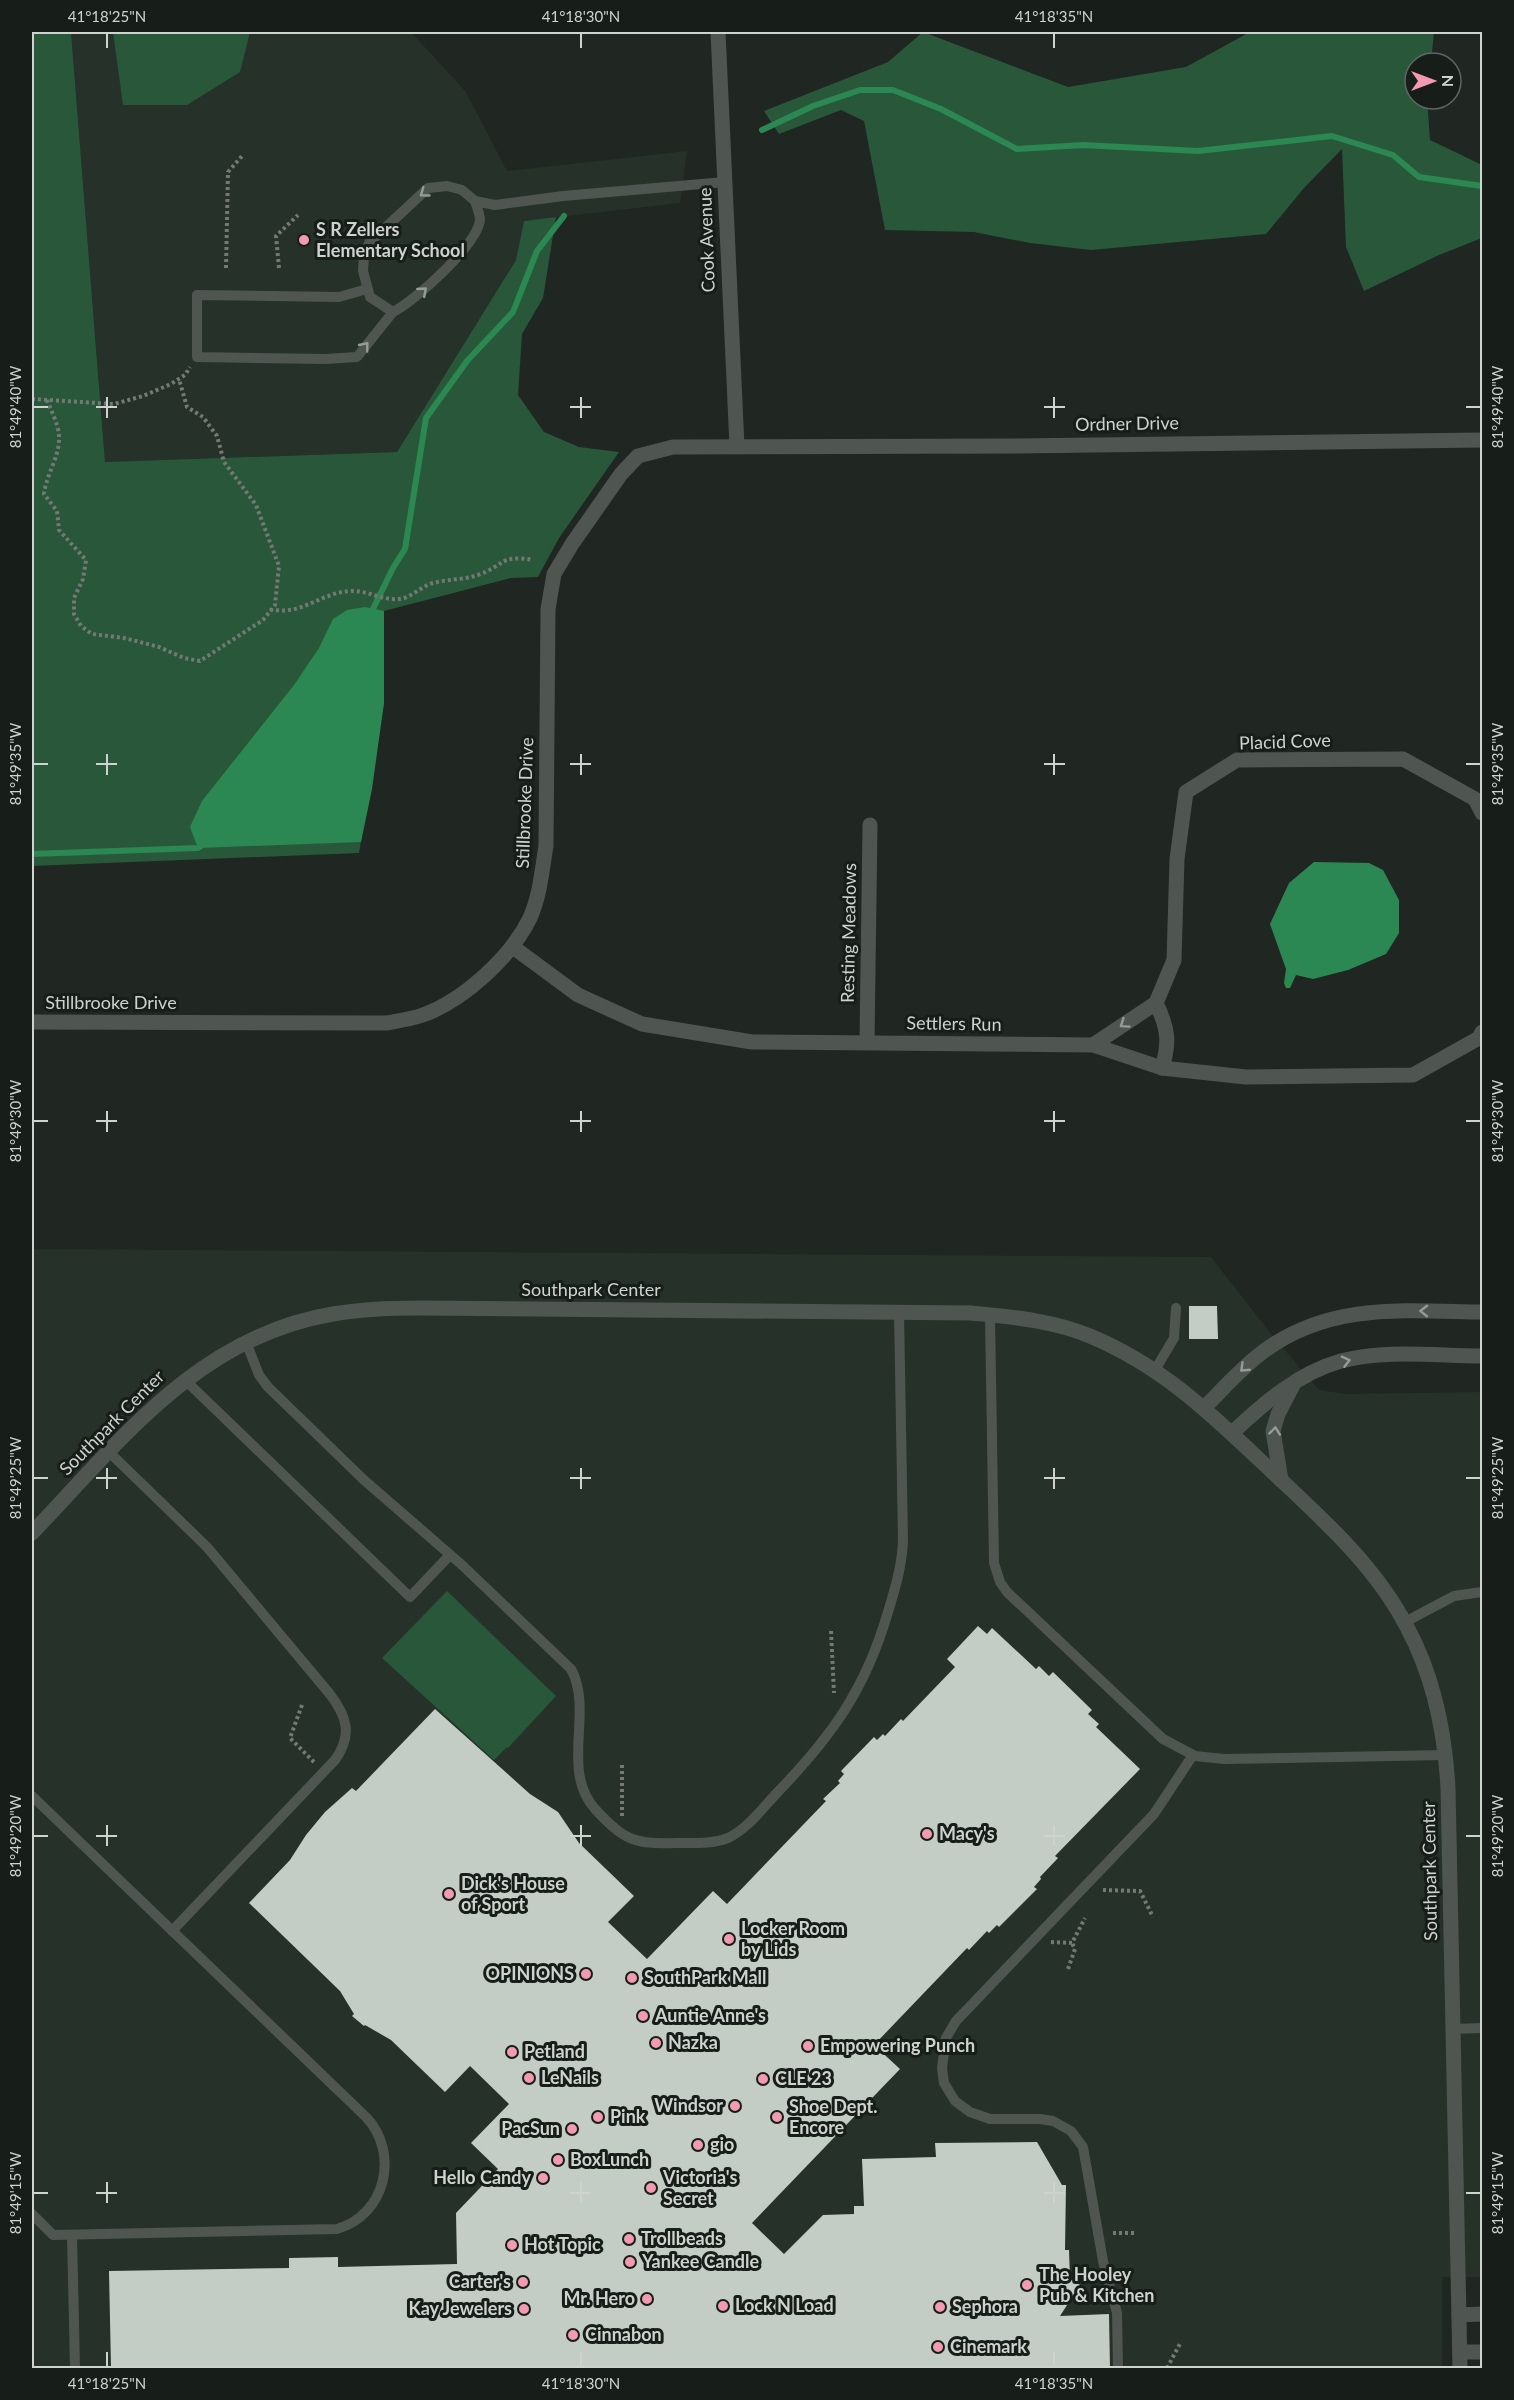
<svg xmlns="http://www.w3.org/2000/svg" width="1514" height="2400" font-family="Lato,sans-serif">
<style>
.built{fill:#253129}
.green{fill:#285839}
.water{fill:#2c8852}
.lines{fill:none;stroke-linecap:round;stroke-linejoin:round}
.stream{stroke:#2c8852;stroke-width:6}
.building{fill:#c4ccc6}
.path{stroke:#747975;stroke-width:4;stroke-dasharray:3 3;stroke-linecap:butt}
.service{stroke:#4f5651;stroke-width:10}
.minor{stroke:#4f5651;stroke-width:15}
.oneway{stroke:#959b97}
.ticks{fill:none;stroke:#cfd3d0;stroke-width:2}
.poi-dot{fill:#f29ab0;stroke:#171d18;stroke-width:2}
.labels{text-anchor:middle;stroke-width:6;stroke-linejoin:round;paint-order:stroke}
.poi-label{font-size:18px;font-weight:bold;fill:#cfd3d0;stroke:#171d18;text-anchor:start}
.street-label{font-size:18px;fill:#cfd3d0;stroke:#171d18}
.neatline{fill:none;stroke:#cfd3d0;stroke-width:2}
.ticks-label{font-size:15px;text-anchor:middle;fill:#cfd3d0}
</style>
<rect width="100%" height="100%" fill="#202622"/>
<g class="built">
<path d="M 71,32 L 411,32 L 466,92 L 507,171 L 687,151 L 680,203 L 524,221 L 516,260 L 397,452 L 105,462 Z"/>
<path d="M 32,1249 L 1211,1257 L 1269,1331 L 1319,1390 L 1346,1394 L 1482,1392 L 1482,2277 L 1442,2277 L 1442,2368 L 32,2368 Z"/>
</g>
<g class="green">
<path d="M 32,32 L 71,32 L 105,462 L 397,452 L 516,260 L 524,221 L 556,217 L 543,298 L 522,334 L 518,395 L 544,432 L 579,447 L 619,452 L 559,538 L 538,577 L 511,578 L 384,611 L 384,703 L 359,853 L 32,866 Z"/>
<path d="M 113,32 L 250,32 L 240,72 L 187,105 L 123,105 Z"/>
<path d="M 923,32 L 1068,87 L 1186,67 L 1250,32 L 1434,32 L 1431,63 L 1415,63 L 1415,99 L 1427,99 L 1430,140 L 1482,165 L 1482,238 L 1439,255 L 1364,291 L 1346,247 L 1342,149 L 1304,188 L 1266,234 L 1091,250 L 1030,243 L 974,232 L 885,230 L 864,121 L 841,110 L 779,134 L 764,111 L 888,62 Z"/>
<path d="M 447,1591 L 556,1696 L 508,1748 L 507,1747 L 494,1760 L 382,1658 Z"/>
</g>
<g class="water">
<path d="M 365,607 L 384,611 L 384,703 L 372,789 L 361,842 L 198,848 L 190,827 L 202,801 L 294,685 L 319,648 L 333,619 L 347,610 Z"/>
<path d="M 1314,862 L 1369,863 L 1383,870 L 1399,900 L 1399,933 L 1386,954 L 1348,970 L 1313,979 L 1296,975 L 1290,988 L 1286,988 L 1284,983 L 1286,969 L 1270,924 L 1289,883 Z"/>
</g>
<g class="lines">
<g class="stream">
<path d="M 762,130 L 813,106 L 860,90 L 893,90 L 941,109 L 1017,149 L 1083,145 L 1198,151 L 1332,136 L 1393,155 L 1419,177 L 1482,186"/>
<path d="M 370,615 L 393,568 L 405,549 L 426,418 L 467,361 L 513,312 L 537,251 L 564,216"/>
<path d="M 32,854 L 198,848 L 204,844"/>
</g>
</g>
<g class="building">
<path d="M 1189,1306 L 1217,1306 L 1218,1339 L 1189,1339 Z"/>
<path d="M 978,1626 L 987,1634 L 992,1628 L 1036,1669 L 1039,1666 L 1049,1676 L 1053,1672 L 1092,1710 L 1088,1714 L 1099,1724 L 1096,1727 L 1140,1769 L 1055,1856 L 1058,1858 L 1040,1877 L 1041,1879 L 1034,1887 L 1037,1889 L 999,1927 L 997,1925 L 989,1933 L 987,1931 L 969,1950 L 967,1948 L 874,2045 L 900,2069 L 752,2223 L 784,2254 L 823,2215 L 854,2214 L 854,2206 L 864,2206 L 862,2159 L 936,2157 L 935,2143 L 1037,2142 L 1062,2185 L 1066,2185 L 1065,2250 L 1069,2250 L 1070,2279 L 1080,2285 L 1060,2316 L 1109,2314 L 1110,2368 L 111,2368 L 109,2271 L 289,2268 L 289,2258 L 338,2257 L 338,2267 L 457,2264 L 456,2213 L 498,2169 L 471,2143 L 509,2104 L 470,2066 L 445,2092 L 391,2040 L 365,2025 L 364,2026 L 352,2016 L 354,2014 L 340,1991 L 249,1903 L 290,1860 L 306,1835 L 325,1812 L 352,1788 L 356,1791 L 435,1709 L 530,1794 L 558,1812 L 579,1843 L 634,1896 L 608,1922 L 647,1959 L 713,1891 L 727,1904 L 826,1801 L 823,1799 L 840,1783 L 838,1781 L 844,1774 L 841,1771 L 874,1737 L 877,1740 L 883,1734 L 885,1736 L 901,1719 L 903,1721 L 955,1667 L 947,1659 Z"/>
</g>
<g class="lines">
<g class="path">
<path d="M 226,268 L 228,172 L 242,156"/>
<path d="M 279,268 L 276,236 L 298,215"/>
<path d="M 32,399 L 114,404 L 143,396 L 171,384 L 185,375 L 190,367"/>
<path d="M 47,400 C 51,411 59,425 59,437 C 60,456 46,475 44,494 L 57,511 L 59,530 L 86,560 L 83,579 L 74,598 L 74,614 L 81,626 L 92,634 L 124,638 L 159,647 L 184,658 L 200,661 L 263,620 L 275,605 L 279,566 L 256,505 L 224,462 L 217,436 L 203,417 L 187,407 L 179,379"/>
<path d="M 270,610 C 276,610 283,611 289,610 C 310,607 328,592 350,591 C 369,590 386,603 404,598 C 414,595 422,586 433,583 C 447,579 464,580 478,575 C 504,566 500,554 533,560"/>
<path d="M 831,1631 L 834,1693"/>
<path d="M 302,1705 L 290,1738 L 314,1762"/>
<path d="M 622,1816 L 622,1762"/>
<path d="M 1103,1890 L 1140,1891 L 1153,1917"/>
<path d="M 1051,1942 L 1072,1943 L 1085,1918"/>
<path d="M 1068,1969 L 1075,1949 L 1072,1943"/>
<path d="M 1113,2233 L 1136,2233"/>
<path d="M 1167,2368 L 1181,2342"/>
</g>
<g class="service">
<path d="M 475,201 C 477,207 480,215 480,220 C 477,245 415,301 393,312 L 370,297 L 363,271 L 364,256 L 369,243 L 428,188 L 447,186 L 462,190 L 475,201 L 495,205 L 563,196 L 725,182"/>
<path d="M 367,289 L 339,297 L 197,295 L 197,357 L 326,359 L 357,357 L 393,312"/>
<path d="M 990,1315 L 994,1563 L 1000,1582 L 1007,1592 L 1163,1739 L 1195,1756 L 1224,1759 L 1446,1755"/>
<path d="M 246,1342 L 259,1375 L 268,1387 L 364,1480 L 462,1565 L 571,1669 C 594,1710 560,1770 595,1809 C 626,1842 634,1844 679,1843 C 695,1843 713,1844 728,1838 C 747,1829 761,1810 775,1795 C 831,1737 865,1691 888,1612 C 895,1589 902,1566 903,1541 L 899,1311"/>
<path d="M 1155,1370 L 1174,1338 L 1176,1308"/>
<path d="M 184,1379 L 410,1597 L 450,1555"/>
<path d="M 109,1452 L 207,1547 L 329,1693 C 347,1716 353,1735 335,1760 L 172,1931"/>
<path d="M 1405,1622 L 1454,1596 L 1482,1592"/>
<path d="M 32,1796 L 366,2117 C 400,2153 386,2215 337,2229 L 53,2235 L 32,2214"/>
<path d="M 1453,2029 L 1482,2028"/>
<path d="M 72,2235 L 75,2368"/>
<path d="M 1118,2368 L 1117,2313 L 1103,2261 L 1083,2147 L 1071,2131 L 1053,2121 L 1040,2119 L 990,2119 L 970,2112 L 955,2101 L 944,2083 L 942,2068 L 946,2038 L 956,2021 L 1154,1814 L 1193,1755"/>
</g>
<g class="minor">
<path d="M 718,32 L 737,446"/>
<path d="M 513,947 L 578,995 L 642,1024 L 752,1042 L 1093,1045 L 1162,1068 L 1246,1077 L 1413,1075 L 1479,1038 L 1482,1032"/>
<path d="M 1156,1003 C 1168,1028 1170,1042 1162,1068"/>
<path d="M 32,1022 L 387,1023 C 398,1021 411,1019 423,1015 C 464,1000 511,957 530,918 C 540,896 542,870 546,846 L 548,609 L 554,574 L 572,544 L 621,474 L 638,456 L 673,447 L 1012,446 L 1482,440"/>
<path d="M 867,1042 L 870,825"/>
<path d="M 1093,1045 L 1156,1003 L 1174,960 L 1177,859 L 1186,792 L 1237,760 L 1403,759 L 1475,799 L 1482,813"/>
<path d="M 1204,1408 C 1223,1389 1242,1367 1264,1351 C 1331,1302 1405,1311 1482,1312"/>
<path d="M 1232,1433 C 1264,1403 1298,1373 1341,1361 C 1386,1349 1437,1356 1482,1356"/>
<path d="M 1281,1480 L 1273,1431 L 1278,1414 L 1293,1385"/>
<path d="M 32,1533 C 120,1441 199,1336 333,1314 C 362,1309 390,1308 419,1308 L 971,1313 C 1011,1317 1052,1320 1090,1336 C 1169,1369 1220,1423 1281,1480 C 1328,1524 1377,1569 1407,1627 C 1434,1677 1445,1732 1448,1788 L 1460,2368"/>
<path d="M 1459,2315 L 1482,2314"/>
<path d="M 1460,2352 L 1482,2352"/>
</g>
</g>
<defs><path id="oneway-chevron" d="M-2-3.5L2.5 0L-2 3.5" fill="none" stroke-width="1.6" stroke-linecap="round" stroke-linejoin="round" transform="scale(1.5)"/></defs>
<g class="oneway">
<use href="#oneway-chevron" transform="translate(424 193) rotate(144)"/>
<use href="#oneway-chevron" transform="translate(423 291) rotate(-41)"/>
<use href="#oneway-chevron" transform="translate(365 346) rotate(-51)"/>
<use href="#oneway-chevron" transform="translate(1124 1024) rotate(146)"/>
<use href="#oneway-chevron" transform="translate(1424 1311) rotate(-179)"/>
<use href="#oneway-chevron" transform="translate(1346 1361) rotate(-14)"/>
<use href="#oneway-chevron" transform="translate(1244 1368) rotate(137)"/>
<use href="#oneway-chevron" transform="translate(1275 1431) rotate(-84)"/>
</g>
<path class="ticks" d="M 107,33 L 107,48M 581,33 L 581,48M 1054,33 L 1054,48M 107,397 L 107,418M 581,397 L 581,418M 1054,397 L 1054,418M 33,407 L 48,407M 96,407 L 117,407M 570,407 L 591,407M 1044,407 L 1065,407M 1466,407 L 1481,407M 107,754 L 107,775M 581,754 L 581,775M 1054,754 L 1054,775M 33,764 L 48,764M 96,764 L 117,764M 570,764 L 591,764M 1044,764 L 1065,764M 1466,764 L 1481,764M 107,1111 L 107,1132M 581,1111 L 581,1132M 1054,1111 L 1054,1132M 33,1121 L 48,1121M 96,1121 L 117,1121M 570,1121 L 591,1121M 1044,1121 L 1065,1121M 1466,1121 L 1481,1121M 107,1468 L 107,1489M 581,1468 L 581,1489M 1054,1468 L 1054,1489M 33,1478 L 48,1478M 96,1478 L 117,1478M 570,1478 L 591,1478M 1044,1478 L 1065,1478M 1466,1478 L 1481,1478M 107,1825 L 107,1846M 581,1825 L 581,1846M 1054,1825 L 1054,1846M 33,1836 L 48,1836M 96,1836 L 117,1836M 570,1836 L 591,1836M 1044,1836 L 1065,1836M 1466,1836 L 1481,1836M 107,2182 L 107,2203M 581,2182 L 581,2203M 1054,2182 L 1054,2203M 33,2193 L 48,2193M 96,2193 L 117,2193M 570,2193 L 591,2193M 1044,2193 L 1065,2193M 1466,2193 L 1481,2193M 107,2352 L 107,2367M 581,2352 L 581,2367M 1054,2352 L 1054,2367"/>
<g class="poi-dot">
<circle cx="304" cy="240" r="6"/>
<circle cx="927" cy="1834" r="6"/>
<circle cx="449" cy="1894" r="6"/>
<circle cx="729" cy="1939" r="6"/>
<circle cx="586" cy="1974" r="6"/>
<circle cx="632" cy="1978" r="6"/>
<circle cx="643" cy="2016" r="6"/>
<circle cx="656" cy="2043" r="6"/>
<circle cx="808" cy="2046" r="6"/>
<circle cx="512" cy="2052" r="6"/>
<circle cx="529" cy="2078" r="6"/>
<circle cx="763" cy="2079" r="6"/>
<circle cx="735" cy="2106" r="6"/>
<circle cx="598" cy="2117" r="6"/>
<circle cx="777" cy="2117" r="6"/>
<circle cx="572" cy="2129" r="6"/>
<circle cx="698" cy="2145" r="6"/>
<circle cx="558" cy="2160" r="6"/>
<circle cx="543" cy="2178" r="6"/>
<circle cx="651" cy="2188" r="6"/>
<circle cx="629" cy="2239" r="6"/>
<circle cx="512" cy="2245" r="6"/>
<circle cx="630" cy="2262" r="6"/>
<circle cx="523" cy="2282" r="6"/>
<circle cx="1027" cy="2285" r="6"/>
<circle cx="647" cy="2299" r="6"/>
<circle cx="723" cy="2306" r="6"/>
<circle cx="940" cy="2307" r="6"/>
<circle cx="524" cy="2309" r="6"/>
<circle cx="573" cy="2335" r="6"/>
<circle cx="938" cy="2347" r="6"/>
</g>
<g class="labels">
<g class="poi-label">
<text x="316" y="236">S R Zellers<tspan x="316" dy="21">Elementary School</tspan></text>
<text x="939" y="1840">Macy's</text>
<text x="461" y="1890">Dick's House<tspan x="461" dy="21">of Sport</tspan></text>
<text x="741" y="1935">Locker Room<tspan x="741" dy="21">by Lids</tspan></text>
<text x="574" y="1980" text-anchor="end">OPINIONS</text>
<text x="644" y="1984">SouthPark Mall</text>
<text x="655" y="2022">Auntie Anne's</text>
<text x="668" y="2049">Nazka</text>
<text x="820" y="2052">Empowering Punch</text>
<text x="524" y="2058">Petland</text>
<text x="541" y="2084">LeNails</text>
<text x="775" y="2085">CLE 23</text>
<text x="723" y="2112" text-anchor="end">Windsor</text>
<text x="789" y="2113">Shoe Dept.<tspan x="789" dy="21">Encore</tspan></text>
<text x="610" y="2123">Pink</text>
<text x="560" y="2135" text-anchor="end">PacSun</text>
<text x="710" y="2151">gio</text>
<text x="570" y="2166">BoxLunch</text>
<text x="531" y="2184" text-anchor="end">Hello Candy</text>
<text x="663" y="2184">Victoria's<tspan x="663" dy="21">Secret</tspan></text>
<text x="641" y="2245">Trollbeads</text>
<text x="524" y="2251">Hot Topic</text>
<text x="642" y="2268">Yankee Candle</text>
<text x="1039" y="2281">The Hooley<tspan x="1039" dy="21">Pub &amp; Kitchen</tspan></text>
<text x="511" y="2288" text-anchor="end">Carter's</text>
<text x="635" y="2305" text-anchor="end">Mr. Hero</text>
<text x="735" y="2312">Lock N Load</text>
<text x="952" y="2313">Sephora</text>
<text x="512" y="2315" text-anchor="end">Kay Jewelers</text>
<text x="585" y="2341">Cinnabon</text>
<text x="950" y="2353">Cinemark</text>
</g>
<g class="street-label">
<text transform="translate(707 240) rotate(-92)" y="6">Cook Avenue</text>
<text transform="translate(1127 424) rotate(-1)" y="6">Ordner Drive</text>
<text transform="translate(1285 742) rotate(-2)" y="6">Placid Cove</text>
<text transform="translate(525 803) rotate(-88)" y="6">Stillbrooke Drive</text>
<text transform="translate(849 933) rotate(-89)" y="6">Resting Meadows</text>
<text x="111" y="1009">Stillbrooke Drive</text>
<text transform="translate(954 1024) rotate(1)" y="6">Settlers Run</text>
<text x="591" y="1296">Southpark Center</text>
<text transform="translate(112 1423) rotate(-45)" y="6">Southpark Center</text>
<text transform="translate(1430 1871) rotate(-91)" y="6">Southpark Center</text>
</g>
</g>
<rect width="1514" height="2400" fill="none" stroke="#171d18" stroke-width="66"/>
<g transform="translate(1433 81) rotate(90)"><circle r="28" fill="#171d18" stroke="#616662" stroke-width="1.5"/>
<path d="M0-4.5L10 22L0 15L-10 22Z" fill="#f29ab0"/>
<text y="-9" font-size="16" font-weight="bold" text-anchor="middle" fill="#cfd3d0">N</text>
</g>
<rect x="33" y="33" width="1448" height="2334" class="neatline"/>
<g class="ticks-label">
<text x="107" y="22">41°18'25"N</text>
<text x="581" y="22">41°18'30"N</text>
<text x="1054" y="22">41°18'35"N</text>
<text transform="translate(1498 407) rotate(-90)" y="5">81°49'40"W</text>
<text transform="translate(16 407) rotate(-90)" y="5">81°49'40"W</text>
<text transform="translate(16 764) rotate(-90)" y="5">81°49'35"W</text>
<text transform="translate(1498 764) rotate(-90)" y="5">81°49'35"W</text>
<text transform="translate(1498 1121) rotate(-90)" y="5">81°49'30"W</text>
<text transform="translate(16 1121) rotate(-90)" y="5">81°49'30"W</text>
<text transform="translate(1498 1478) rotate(-90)" y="5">81°49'25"W</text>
<text transform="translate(16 1478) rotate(-90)" y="5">81°49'25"W</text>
<text transform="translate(1498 1836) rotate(-90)" y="5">81°49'20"W</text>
<text transform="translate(16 1836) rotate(-90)" y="5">81°49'20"W</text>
<text transform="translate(1498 2193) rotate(-90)" y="5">81°49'15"W</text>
<text transform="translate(16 2193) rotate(-90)" y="5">81°49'15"W</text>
<text x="107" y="2389">41°18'25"N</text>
<text x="581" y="2389">41°18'30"N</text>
<text x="1054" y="2389">41°18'35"N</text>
</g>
</svg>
